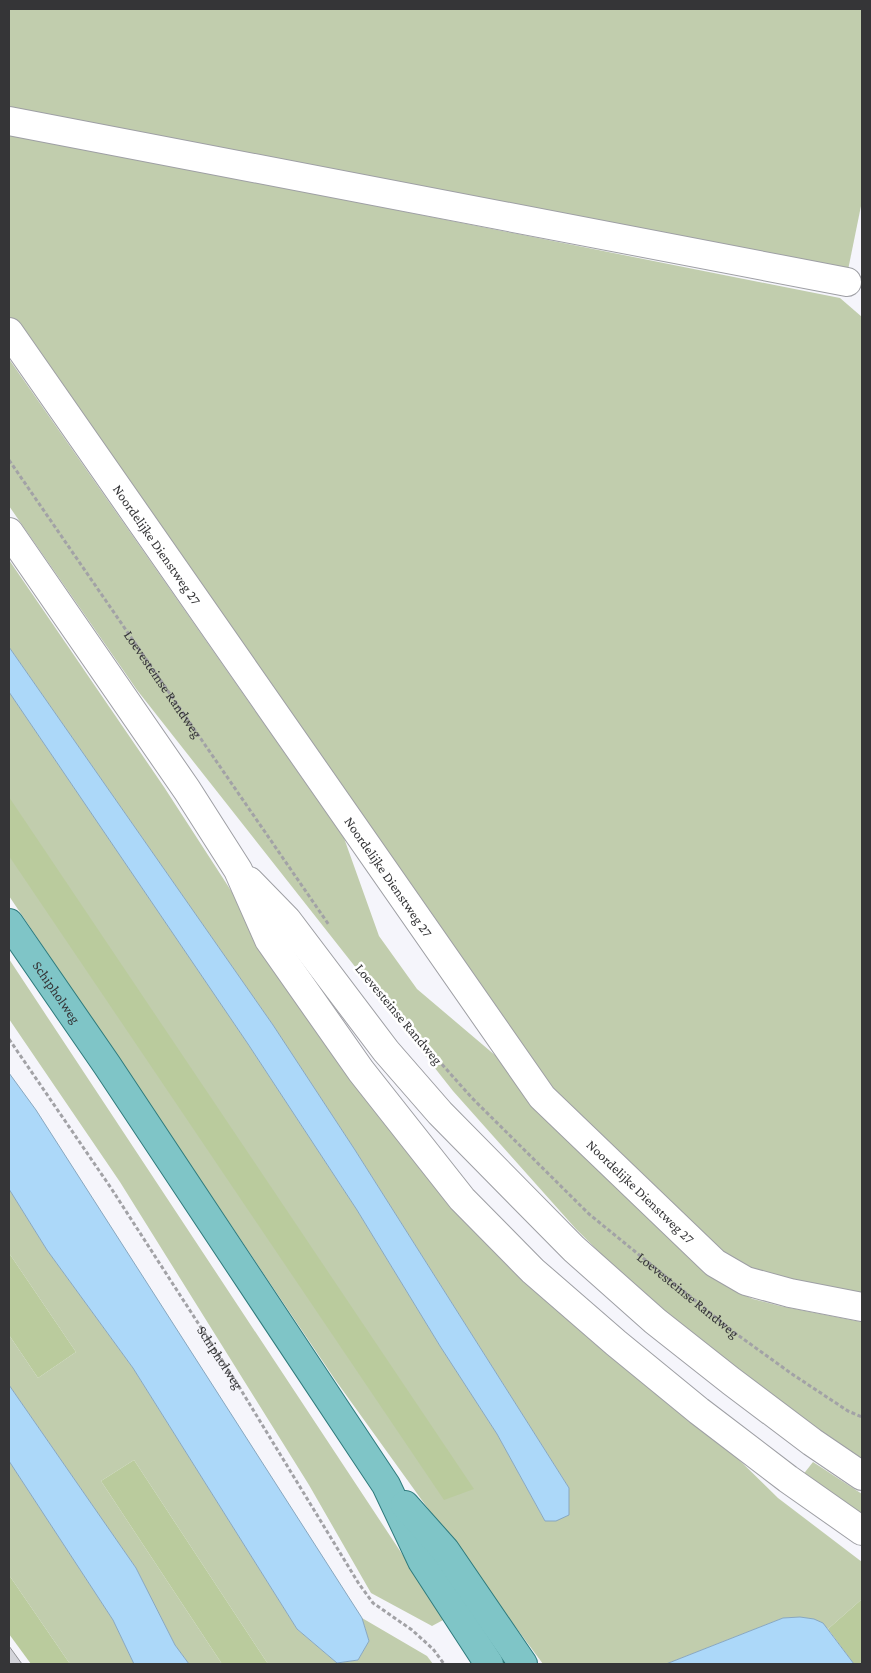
<svg xmlns="http://www.w3.org/2000/svg" width="871" height="1673" font-family="'Crimson Pro',serif">
<style>
.green{fill:#c1cdad}
.forest{fill:#bacb9d}
.water{fill:#acd8f9;stroke:#88a7bf}
.building{fill:#d3d4da;stroke:#8f9095}
.lines{fill:none;stroke-linecap:round;stroke-linejoin:round}
.minor-casing{stroke:#9e9fa4;stroke-width:30}
.major-casing{stroke:#2e7a7c;stroke-width:30}
.path{stroke:#a2a2a6;stroke-width:3;stroke-dasharray:4 2.5;stroke-linecap:butt}
.minor{stroke:#fff;stroke-width:28}
.major{stroke:#7fc5c7;stroke-width:28}
.labels{text-anchor:middle;stroke-width:5;stroke-linejoin:round;paint-order:stroke}
.street-label{font-size:14px;fill:#353537;stroke:#fff}
</style>
<rect width="100%" height="100%" fill="#f5f5fb"/>
<g class="green">
<path d="M 9,9 L 862,9 L 862,201 L 848,270 L 9,111 Z"/>
<path d="M 9,133 L 840,298 L 862,317 L 862,1299 L 761,1276 L 729,1258 L 564,1104 L 520,1049 L 9,317 Z"/>
<path d="M 9,359 L 344,838 L 379,936 L 417,989 L 496,1056 L 528,1101 L 682,1248 L 718,1280 L 735,1291 L 753,1299 L 780,1306 L 862,1322 L 862,1468 L 692,1344 L 576,1229 L 453,1091 L 137,690 L 9,506 Z"/>
<path d="M 9,560 L 164,787 L 303,1002 L 424,1167 L 680,1402 L 778,1498 L 862,1562 L 862,1599 L 828,1629 C 818,1616 798,1617 783,1618 L 666,1664 L 543,1664 L 421,1499 L 336,1381 L 9,896 L 9,692 L 248,1044 L 357,1210 L 440,1346 L 497,1434 L 545,1521 L 569,1488 L 355,1150 L 273,1025 L 9,647 Z"/>
<path d="M 9,959 L 445,1619 L 432,1626 L 371,1593 L 309,1485 L 120,1182 L 9,1019 Z"/>
<path d="M 9,1189 L 47,1250 L 133,1368 L 297,1629 L 337,1663 L 358,1660 L 369,1641 L 362,1618 L 427,1656 L 433,1664 L 268,1664 L 134,1460 L 101,1481 L 222,1664 L 189,1664 L 175,1645 L 136,1568 L 9,1385 L 9,1335 L 38,1378 L 76,1352 L 9,1253 Z"/>
<path d="M 9,1461 L 113,1620 L 134,1664 L 70,1664 L 9,1575 Z"/>
<path d="M 813,1462 L 862,1494 L 862,1516 L 802,1476 Z"/>
</g>
<g class="forest">
<path d="M 9,797 L 474,1489 L 444,1500 L 9,856 Z"/>
<path d="M 9,1253 L 76,1352 L 38,1378 L 9,1335 Z"/>
<path d="M 134,1460 L 268,1664 L 222,1664 L 101,1481 Z"/>
<path d="M 9,1575 L 70,1664 L 31,1664 L 9,1634 Z"/>
<path d="M 862,1599 L 862,1664 L 854,1664 L 828,1629 Z"/>
</g>
<g class="water">
<path d="M 9,647 L 273,1025 L 355,1150 L 569,1488 L 569,1515 L 556,1521 L 545,1521 L 497,1434 L 440,1346 L 357,1210 L 248,1044 L 9,692 Z"/>
<path d="M 9,1073 L 36,1110 L 362,1618 L 369,1641 L 358,1660 L 337,1663 L 297,1629 L 133,1368 L 47,1250 L 9,1189 Z"/>
<path d="M 9,1385 L 136,1568 L 175,1645 L 189,1664 L 134,1664 L 113,1620 L 9,1461 Z"/>
<path d="M 800,1617 L 814,1619 L 823,1623 L 854,1664 L 666,1664 L 783,1618 Z"/>
</g>
<path class="building" d="M 9,1646 L 22,1664 L 9,1664 Z"/>
<g class="lines">
<defs>
<g id="minor">
<path d="M 9,121 L 847,282"/>
<path id="s4" d="M 9,332 L 542,1097 L 715,1263 L 746,1281 L 790,1293 L 862,1307"/>
<path d="M 9,532 L 187,790 L 238,870 L 269,940 L 361,1071 L 462,1199 L 533,1271 L 616,1343 L 699,1411 L 788,1479 L 862,1531"/>
<path d="M 249,881 L 287,920 L 386,1051 L 440,1113 L 574,1249 L 655,1321 L 731,1381 L 812,1442 L 862,1476"/>
</g>
<g id="major">
<path id="s5" d="M 9,923 L 107,1065 L 386,1485 L 422,1561 L 489,1664"/>
<path d="M 405,1505 L 445,1550 L 523,1664"/>
</g>
</defs>
<use href="#minor" class="minor-casing"/>
<use href="#major" class="major-casing"/>
<g class="path">
<path id="s1" d="M 9,460 L 329,925"/>
<path id="s2" d="M 390,1006 L 472,1098 L 589,1214 L 735,1333 L 792,1374 L 848,1411 L 862,1417"/>
<path id="s3" d="M 9,1039 L 111,1188 L 238,1385 L 359,1584 L 373,1603 L 412,1630 L 433,1649 L 444,1664"/>
</g>
<use href="#minor" class="minor"/>
<use href="#major" class="major"/>
</g>
<g class="labels">
<g class="street-label">
<text dy="5" stroke="none"><textPath href="#s4" startOffset="259">Noordelijke Dienstweg 27</textPath></text>
<text dy="5" stroke="none"><textPath href="#s1" startOffset="272">Loevesteinse Randweg</textPath></text>
<text dy="5" stroke="none"><textPath href="#s4" startOffset="664">Noordelijke Dienstweg 27</textPath></text>
<text dy="5" stroke="none"><textPath href="#s5" startOffset="84">Schipholweg</textPath></text>
<text transform="translate(399 1014) rotate(50)" y="5">Loevesteinse Randweg</text>
<text dy="5" stroke="none"><textPath href="#s4" startOffset="1069">Noordelijke Dienstweg 27</textPath></text>
<text dy="5" stroke="none"><textPath href="#s2" startOffset="416">Loevesteinse Randweg</textPath></text>
<text dy="5" stroke="none"><textPath href="#s3" startOffset="382">Schipholweg</textPath></text>
</g>
</g>
<rect width="871" height="1673" fill="none" stroke="#353537" stroke-width="20"/>
</svg>
